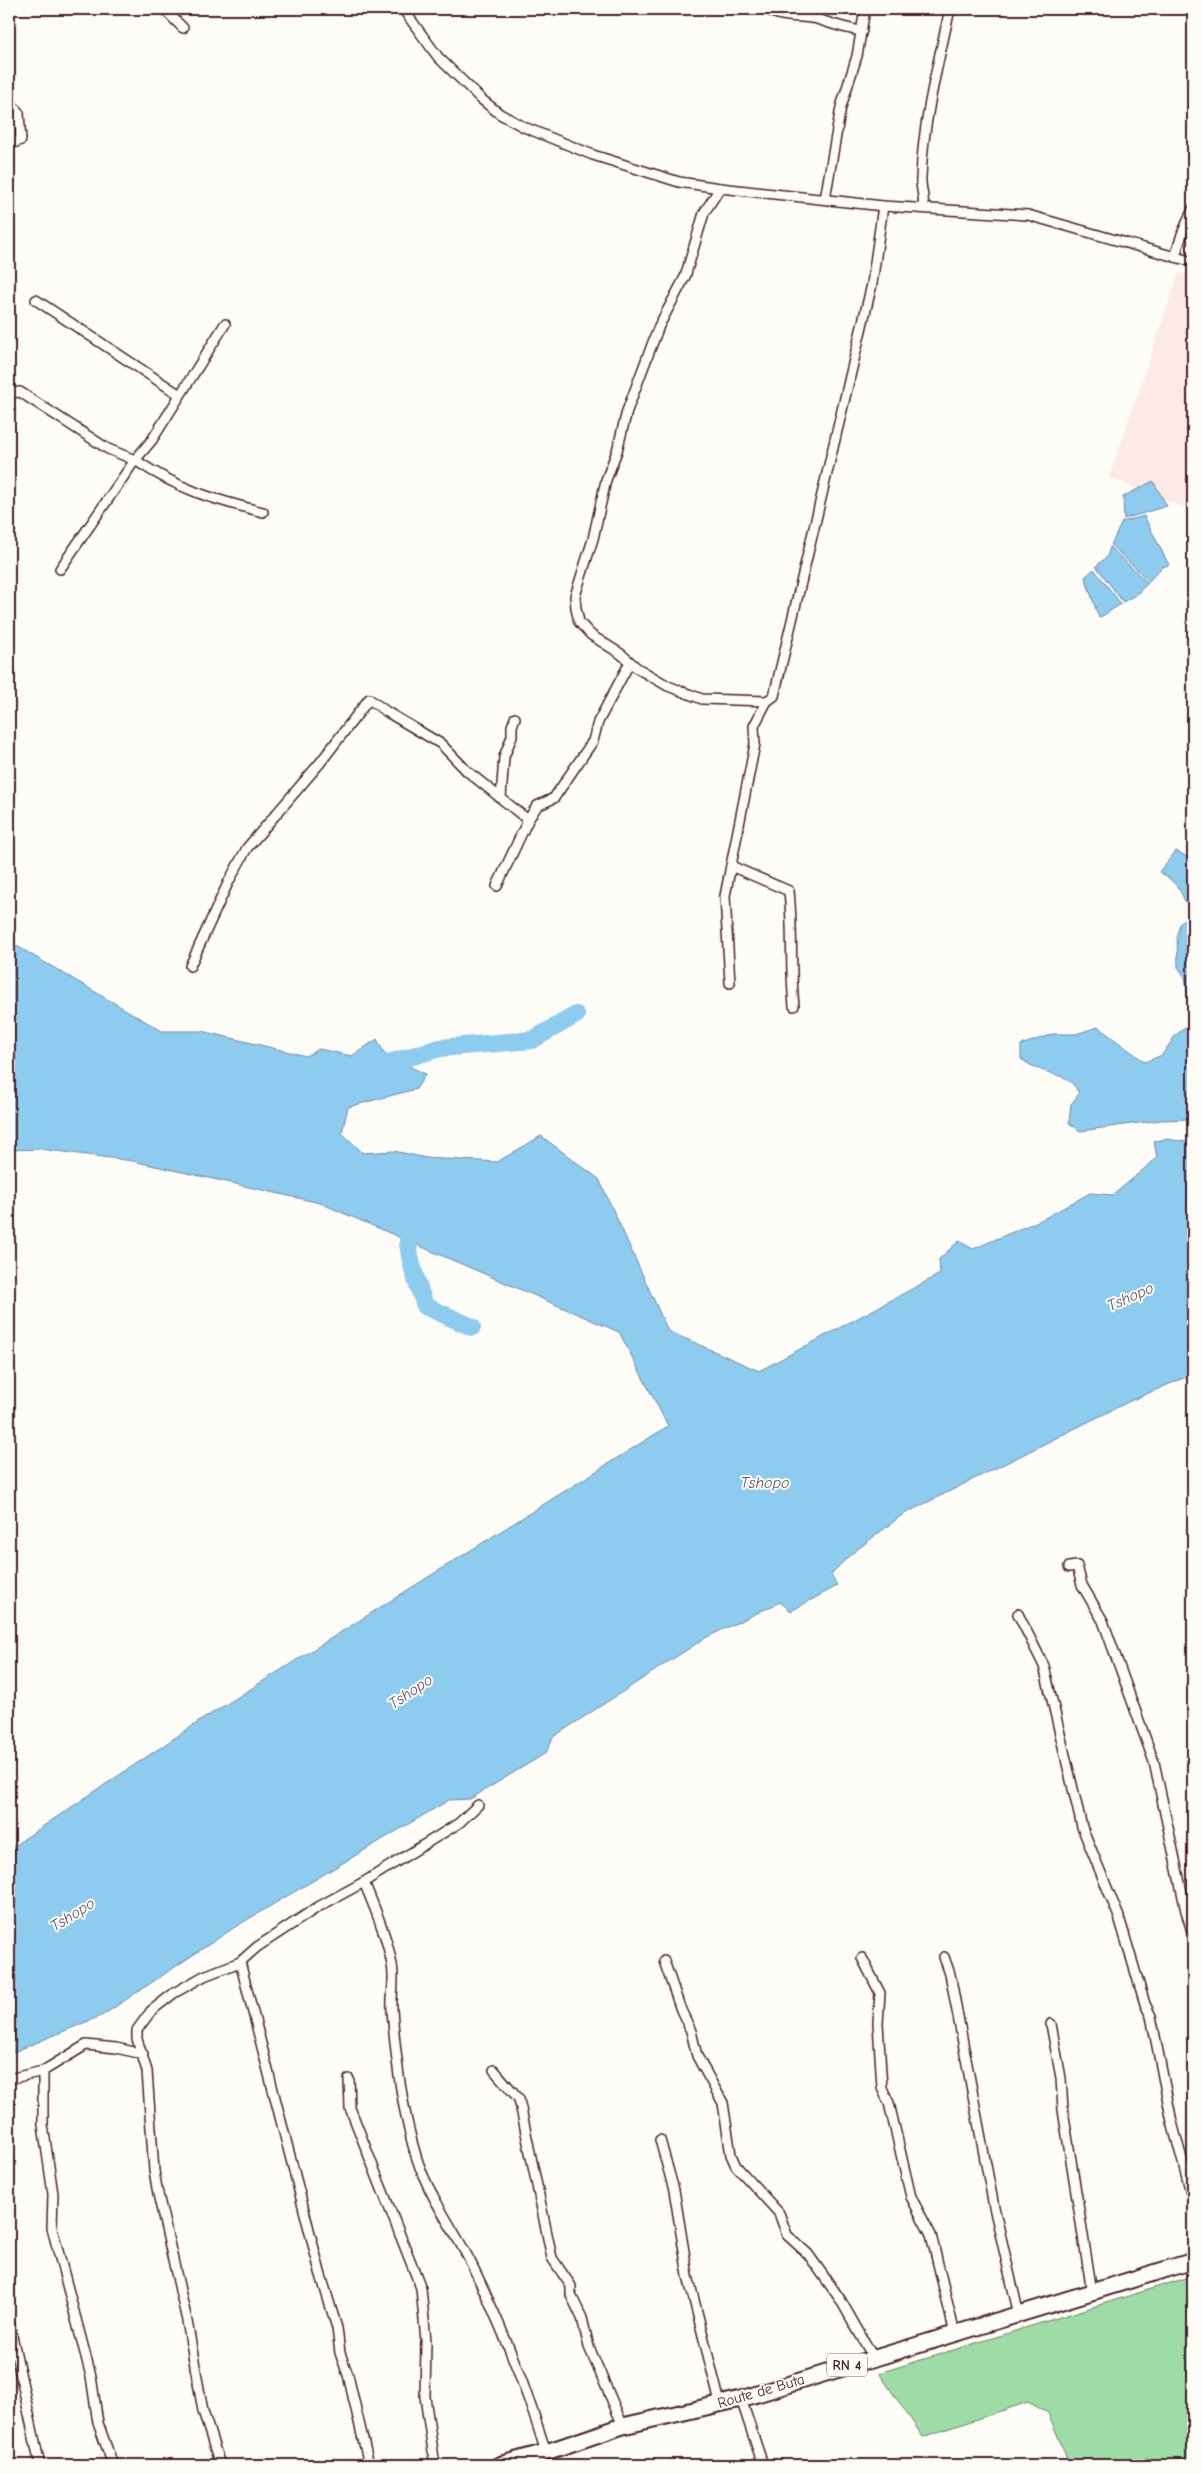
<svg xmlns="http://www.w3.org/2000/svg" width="1202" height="2474" font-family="'Comic Neue',sans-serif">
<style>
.built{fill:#fdeae6}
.green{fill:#9ddca5;stroke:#747e68}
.water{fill:#8dccee;stroke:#7287a0}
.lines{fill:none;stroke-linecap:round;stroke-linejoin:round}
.river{stroke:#8dccee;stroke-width:18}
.minor-casing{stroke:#4a1f2b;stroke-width:12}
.trunk-casing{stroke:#4a1f2b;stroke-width:19}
.minor{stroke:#fdfcf7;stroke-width:9}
.trunk{stroke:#fdfcf7;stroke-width:15}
.labels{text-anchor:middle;stroke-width:4;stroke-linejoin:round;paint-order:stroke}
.shield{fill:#fdfcf7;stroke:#806168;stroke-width:1}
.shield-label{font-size:14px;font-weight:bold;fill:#4a1f2b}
.street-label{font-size:15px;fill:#4a1f2b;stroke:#fdfcf7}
.water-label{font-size:16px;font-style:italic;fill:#5e5366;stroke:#fdfcf7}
</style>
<rect width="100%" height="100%" fill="#fdfcf7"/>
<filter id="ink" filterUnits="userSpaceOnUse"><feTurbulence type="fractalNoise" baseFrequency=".02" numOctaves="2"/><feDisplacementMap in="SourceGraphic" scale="10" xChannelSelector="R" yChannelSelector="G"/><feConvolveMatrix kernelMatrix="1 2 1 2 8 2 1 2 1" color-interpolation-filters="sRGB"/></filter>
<g filter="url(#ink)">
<path class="built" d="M 1179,272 L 1193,277 L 1193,511 L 1109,478 Z"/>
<path class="green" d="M 1193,2276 L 1193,2465 L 1070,2465 L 1048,2413 L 1028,2402 L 923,2437 L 879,2373 Z"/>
<g class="water">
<path d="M 1153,481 L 1167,506 L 1124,519 L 1123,497 Z"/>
<path d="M 1144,516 L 1169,565 L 1162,567 L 1149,581 L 1111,545 L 1122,522 Z"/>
<path d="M 1110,547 L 1148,583 L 1137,594 L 1123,602 L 1096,566 L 1107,557 Z"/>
<path d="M 1094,569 L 1121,604 L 1099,618 L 1085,577 Z"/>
<path d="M 1176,851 L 1193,860 L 1193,1119 L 1161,1120 L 1080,1131 L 1069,1123 L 1071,1104 L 1079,1094 C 1070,1074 1057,1077 1039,1069 C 1033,1067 1027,1063 1021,1059 L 1021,1045 L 1053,1034 L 1076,1034 L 1098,1027 L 1145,1062 L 1162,1055 L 1175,1036 L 1192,1021 L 1185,977 L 1178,967 L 1177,935 L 1180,923 L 1189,915 C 1184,895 1178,882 1159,872 Z"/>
<path d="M 9,944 L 15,945 L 162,1031 L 202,1031 L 306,1056 L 319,1049 L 352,1056 L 377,1039 L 386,1056 L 426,1074 L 416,1089 L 348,1107 L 342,1133 L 363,1153 L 394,1151 L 426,1158 L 497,1162 L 541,1136 L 599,1179 L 668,1331 L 759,1371 L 940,1274 L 939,1259 L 959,1241 L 973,1249 L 1043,1219 L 1090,1193 L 1113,1195 L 1157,1158 L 1154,1141 L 1167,1139 L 1193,1143 L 1193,1374 L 1130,1401 L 902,1515 L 850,1555 L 831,1574 L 837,1586 L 791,1611 L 780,1602 L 705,1638 L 553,1737 L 546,1753 L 470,1799 L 449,1800 L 235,1927 L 103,2015 L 9,2054 L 9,1849 L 203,1719 L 668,1426 L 619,1332 L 320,1203 L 133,1161 L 41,1149 L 9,1150 Z"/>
</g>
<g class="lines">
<g class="river">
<path d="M 375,1067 L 440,1048 L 532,1040 L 576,1015"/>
<path d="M 411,1218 C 401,1242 417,1282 425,1306 L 472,1327"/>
</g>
<defs>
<g id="minor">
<path d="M 164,9 L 183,28"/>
<path d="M 403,9 L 438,57 L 481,99 L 500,114 L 524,127 L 593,155 L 679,182 L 720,188 L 883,206 L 1028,215 L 1193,262"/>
<path d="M 767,9 C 781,19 801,15 817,19 C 832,24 846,29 862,31"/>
<path d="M 9,101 L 19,113 L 21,140 L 9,145"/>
<path d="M 720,188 L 704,213 L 685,277 L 659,326 L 627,411 L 617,451 L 606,480 L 593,539 L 575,596 L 576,608 L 579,622 L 591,635 L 621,654 L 637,668 L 668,686 L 702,699 L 767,701 L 774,696 L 872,284 L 883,206"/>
<path d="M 825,199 L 841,107 L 857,56 L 865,9"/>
<path d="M 923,208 C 925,197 920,188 921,177 C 923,121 938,64 950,9"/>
<path d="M 1175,257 L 1182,234 L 1193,209"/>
<path d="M 36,300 L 180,395"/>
<path d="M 9,393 L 20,392 L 108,449 L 135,460 L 152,440 L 225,324"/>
<path d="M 60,569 L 135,460 C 180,490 212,499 263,512"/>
<path d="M 501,798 L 504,757 L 512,736 L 512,726 L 515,718"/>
<path d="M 731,866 L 789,891 C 793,929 790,968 794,1006"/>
<path d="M 497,886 L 528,820 L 537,806 L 554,798 L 593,741 L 598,722 L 630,662"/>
<path d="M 190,966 L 228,883 L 247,848 L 320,763 L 369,699 L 387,712 L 441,744 L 467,771 L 528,820"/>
<path d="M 730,983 L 725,896 L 755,744 L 754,726 L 767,701"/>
<path d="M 1069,1567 L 1077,1566 L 1082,1585 L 1103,1621 L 1154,1762 L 1186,1911 L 1193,1935"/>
<path d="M 1018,1614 L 1044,1666 L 1082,1827 L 1119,1917 L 1145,2004 L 1151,2016 L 1172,2122 L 1193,2200"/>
<path d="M 364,1882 C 375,1909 387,1936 392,1965 C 395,1979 391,1995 392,2010 C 396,2059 402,2112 417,2159 C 429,2196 453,2228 471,2263 C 501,2324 526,2387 546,2452"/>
<path d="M 944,1957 L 950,1974 L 994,2207 L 1019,2315"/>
<path d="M 862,1958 L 880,1993 L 878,2023 L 882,2088 L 889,2103 L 911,2197 L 931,2235 L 955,2334"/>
<path d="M 664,1961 L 681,2010 L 691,2031 L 697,2056 L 723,2103 L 731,2155 L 736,2166 L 779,2213 L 787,2235 L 808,2254 L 840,2299 L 873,2357"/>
<path d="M 240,1962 L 320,2272 L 337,2328 L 340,2353 L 348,2375 L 369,2465"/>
<path d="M 1051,2024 L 1061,2078 L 1063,2110 L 1092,2292"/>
<path d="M 494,2070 L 519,2099 L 552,2258 L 571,2286 L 571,2295 L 582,2318 L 589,2347 L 623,2426"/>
<path d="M 43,2071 L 43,2125 L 53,2194 L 52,2228 L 91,2376 L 98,2423 L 113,2465"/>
<path d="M 9,2079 L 43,2071 L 86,2045 L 116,2048 L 143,2054"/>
<path d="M 349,2079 L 350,2108 L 421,2288 L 426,2341 L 425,2397 L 435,2465"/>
<path d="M 660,2140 L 674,2190 L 688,2276 L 720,2403"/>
<path d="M 9,2322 L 40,2465"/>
<path d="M 741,2399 L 763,2465"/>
<path d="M 220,2465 L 203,2411 L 187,2321 L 158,2194 L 154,2171 L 147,2071 L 137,2039 L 137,2030 L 151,2011 L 174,1993 L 204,1976 L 240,1962 L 257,1947 L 318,1907 L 364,1882 L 459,1823 L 478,1805"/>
</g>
<path id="trunk" d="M 499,2465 L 546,2452 L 623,2426 L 741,2399 L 1193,2261"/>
</defs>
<use href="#minor" class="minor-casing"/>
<use href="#trunk" class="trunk-casing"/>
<use href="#minor" class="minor"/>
<use href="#trunk" class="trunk"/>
</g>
</g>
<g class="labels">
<rect class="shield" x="827" y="2353.5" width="40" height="23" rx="4"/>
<g class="shield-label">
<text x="847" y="2370">RN 4</text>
</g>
<g class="street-label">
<text transform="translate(761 2391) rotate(-16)" y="5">Route de Buta</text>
</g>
<g class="water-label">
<text transform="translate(1130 1296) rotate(-24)" y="6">Tshopo</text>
<text x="765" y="1488">Tshopo</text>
<text transform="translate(410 1691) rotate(-34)" y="6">Tshopo</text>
<text transform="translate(72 1914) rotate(-32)" y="6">Tshopo</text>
</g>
</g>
<rect width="1202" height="2474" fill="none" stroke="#fdfcf7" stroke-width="30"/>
<rect x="15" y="15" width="1172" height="2444" fill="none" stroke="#4a1f2b" stroke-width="2" filter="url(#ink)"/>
</svg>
